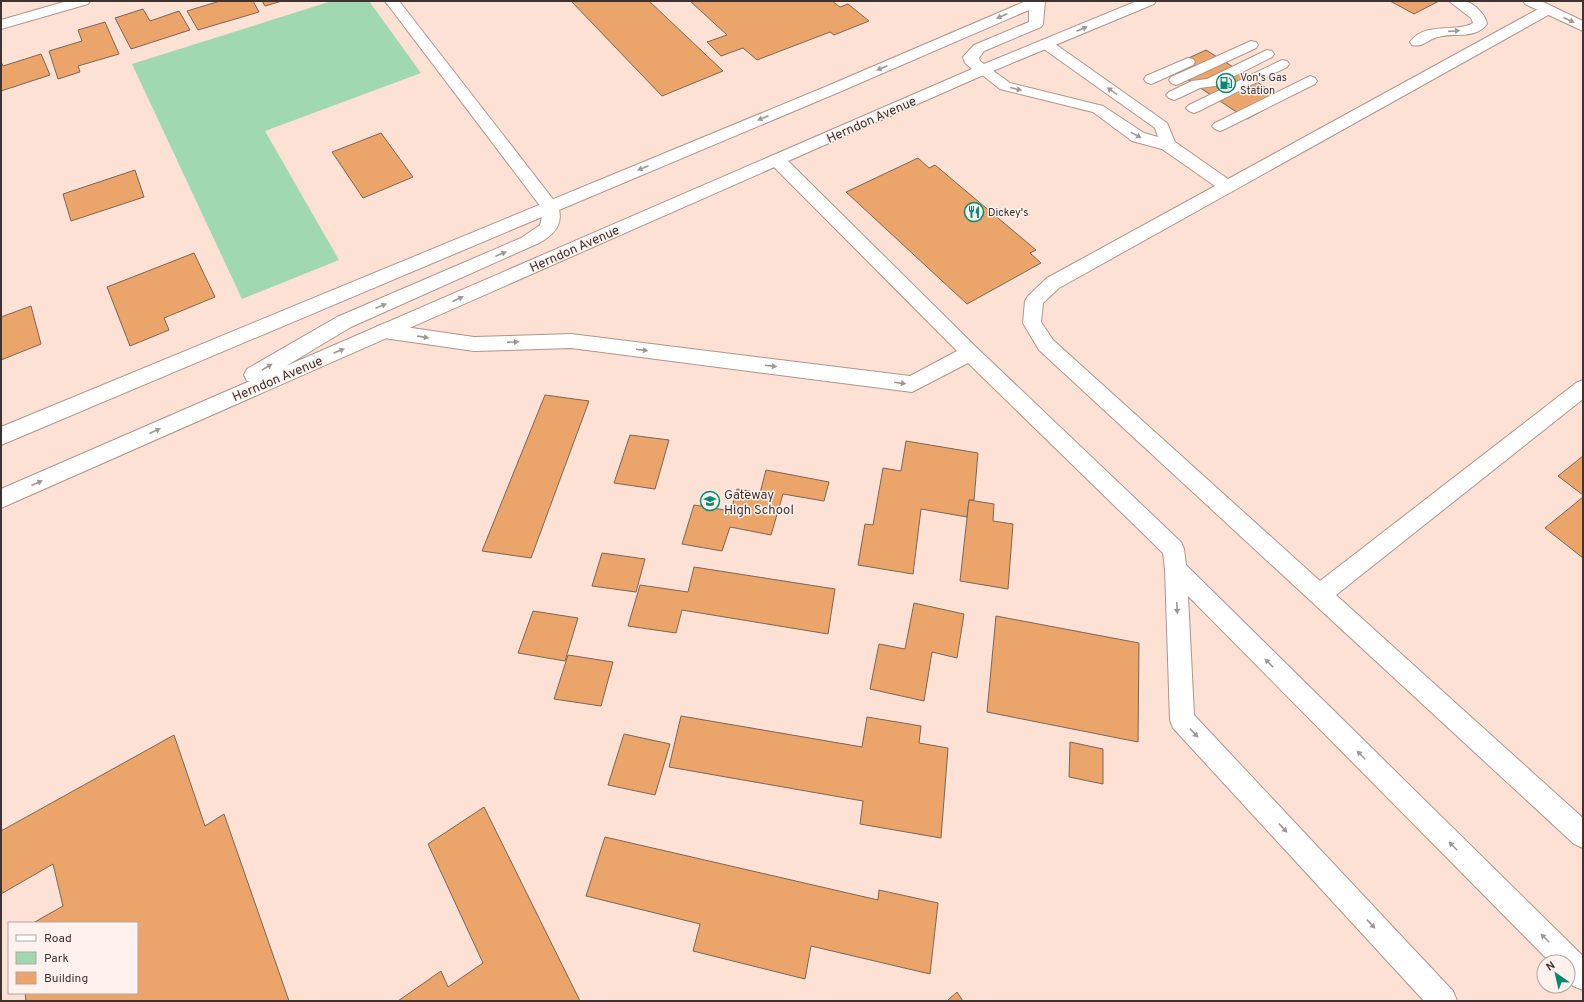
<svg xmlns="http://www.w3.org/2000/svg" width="1584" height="1002" font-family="Overpass,sans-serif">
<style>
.green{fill:#a0d8b2}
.building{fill:#eba469;stroke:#7b6656}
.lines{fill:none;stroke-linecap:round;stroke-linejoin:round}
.service-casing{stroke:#af9489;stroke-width:2}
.minor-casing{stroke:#af9489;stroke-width:2}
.secondary-casing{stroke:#af9489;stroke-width:2}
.primary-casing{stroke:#af9489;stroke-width:2}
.service{fill:#fff;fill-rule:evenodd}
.minor{fill:#fff;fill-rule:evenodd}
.secondary{fill:#fff;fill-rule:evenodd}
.primary{fill:#fff;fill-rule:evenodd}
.oneway{fill:#9e9996}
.labels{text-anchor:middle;stroke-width:3;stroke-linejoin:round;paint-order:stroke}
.far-poi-label{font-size:11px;fill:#3e332e;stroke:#fff2ee;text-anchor:start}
.street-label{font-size:13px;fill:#3e332e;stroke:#fff2ee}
.poi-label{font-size:13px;fill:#3e332e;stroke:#fff2ee;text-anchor:start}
</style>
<rect width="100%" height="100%" fill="#fee1d5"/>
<path class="green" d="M 332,1 L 369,1 L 421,73 L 265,131 L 339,260 L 242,299 L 132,64 Z"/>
<g class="building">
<path d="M 220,1 L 253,1 L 259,12 L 198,30 L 187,11 Z"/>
<path d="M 262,1 L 282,1 L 265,6 Z"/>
<path d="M 571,1 L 649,1 L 723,71 L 662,96 Z"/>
<path d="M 690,1 L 832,1 L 840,7 L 848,4 L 869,21 L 834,35 L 830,32 L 757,60 L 743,48 L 721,56 L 707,42 L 727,35 Z"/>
<path d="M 1390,1 L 1439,1 L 1414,14 Z"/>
<path d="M 143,9 L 150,21 L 179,11 L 190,30 L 131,49 L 115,18 Z"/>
<path d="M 105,22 L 119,54 L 78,66 L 80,72 L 58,79 L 49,51 L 82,41 L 78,30 Z"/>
<path d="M 1206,50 L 1284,99 L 1247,119 L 1169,67 Z"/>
<path d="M 41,54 L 50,75 L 1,91 L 1,62 L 3,66 Z"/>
<path d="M 381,133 L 413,177 L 363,198 L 332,152 Z"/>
<path d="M 918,158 L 929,168 L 935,165 L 1036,250 L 1030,253 L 1041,263 L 967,304 L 846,192 Z"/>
<path d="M 135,170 L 144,197 L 71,221 L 63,194 Z"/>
<path d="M 194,253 L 215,297 L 164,318 L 169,330 L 130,346 L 107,287 Z"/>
<path d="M 31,306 L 41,344 L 1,360 L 1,317 Z"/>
<path d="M 545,395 L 589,401 L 531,558 L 482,551 Z"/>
<path d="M 630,435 L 669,440 L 655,489 L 614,483 Z"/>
<path d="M 906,441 L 978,453 L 974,500 L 969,500 L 967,517 L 921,509 L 913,574 L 858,565 L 865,524 L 873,525 L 883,468 L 901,471 Z"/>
<path d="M 1583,456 L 1583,495 L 1558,476 Z"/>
<path d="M 766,470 L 829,482 L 824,501 L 783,494 L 771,535 L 730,527 L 722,551 L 682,544 L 694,505 L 731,511 L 737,489 L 760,493 Z"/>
<path d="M 1583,497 L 1583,558 L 1545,528 Z"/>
<path d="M 969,500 L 994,504 L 993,521 L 1013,524 L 1008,589 L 960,581 Z"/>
<path d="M 602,553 L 645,559 L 636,592 L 592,586 Z"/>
<path d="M 694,567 L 835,589 L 828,634 L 682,610 L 676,633 L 628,626 L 640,585 L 688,592 Z"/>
<path d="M 914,603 L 964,614 L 957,658 L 932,652 L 924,701 L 870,689 L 879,644 L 905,649 Z"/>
<path d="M 533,611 L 578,618 L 565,661 L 518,653 Z"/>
<path d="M 996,616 L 1139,643 L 1138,742 L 987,712 Z"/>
<path d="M 568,655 L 613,662 L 601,706 L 554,699 Z"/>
<path d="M 681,716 L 862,747 L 867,717 L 921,726 L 919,743 L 948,748 L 941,838 L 860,824 L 863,801 L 669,767 Z"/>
<path d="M 624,734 L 670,744 L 655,795 L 608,785 Z"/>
<path d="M 174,735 L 205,826 L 224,814 L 289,1001 L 26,1001 L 25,993 L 137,993 L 137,923 L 33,923 L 63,906 L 53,864 L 1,894 L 1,831 Z"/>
<path d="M 1070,742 L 1103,749 L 1103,784 L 1069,777 Z"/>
<path d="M 484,807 L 580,1001 L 398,1001 L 441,971 L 448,987 L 483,963 L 428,844 Z"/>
<path d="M 605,837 L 878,900 L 879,890 L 938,903 L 930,974 L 811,946 L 805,979 L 693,951 L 700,924 L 586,896 Z"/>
<path d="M 957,992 L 963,1001 L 947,1001 Z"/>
</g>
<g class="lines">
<defs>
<g id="service">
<path d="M 385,1 L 399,1 L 556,203 L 558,207 L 556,211 L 550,213 L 544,211 Z"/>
<path d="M 1449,1 C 1454,1 1461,0 1465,1 C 1474,3 1486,15 1487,24 C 1475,40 1454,32 1438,37 C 1428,39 1423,48 1412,45 L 1410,42 C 1425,21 1457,33 1473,23 L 1471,18 Z"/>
<path d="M 1547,6 L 1552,7 L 1554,10 L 1552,13 L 1059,288 L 1043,303 L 1041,322 L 1053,340 L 1320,581 L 1576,383 L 1583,380 L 1583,399 L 1336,595 L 1583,818 L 1583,848 L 1574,844 L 1039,350 L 1023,323 L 1025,301 L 1028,296 L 1047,278 L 1215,186 L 1162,149 L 1132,141 L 1093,112 L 1000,89 L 976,70 L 978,67 L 983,66 L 988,67 L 1010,83 L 1103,106 L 1144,133 L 1158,137 L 1155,128 L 1041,47 L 1039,44 L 1041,41 L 1046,40 L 1051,41 L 1167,123 L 1175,142 L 1228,179 L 1542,7 Z"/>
<path d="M 1251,41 L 1256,42 L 1258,45 L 1256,48 L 1181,83 L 1176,85 L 1171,83 L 1169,80 L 1171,77 Z"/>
<path d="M 1267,50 L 1272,51 L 1274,54 L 1272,57 L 1215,86 L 1200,88 L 1179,98 L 1174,100 L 1169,98 L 1166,95 L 1169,92 L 1192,81 L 1207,79 Z"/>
<path d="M 1188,58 L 1193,59 L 1195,62 L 1193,65 L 1156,82 L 1151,84 L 1146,82 L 1144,79 L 1146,76 Z"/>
<path d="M 1282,60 L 1287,61 L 1289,64 L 1287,67 L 1199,111 L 1194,113 L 1189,111 L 1186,108 L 1189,105 Z"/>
<path d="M 1310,76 L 1315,78 L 1317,81 L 1315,84 L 1225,129 L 1220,131 L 1215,129 L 1212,126 L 1215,123 Z"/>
<path d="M 777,155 L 783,156 L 977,348 L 1181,542 L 1184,549 L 1186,565 L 1583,956 L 1583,990 L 1573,986 L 1568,981 L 1568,962 L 1550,962 L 1188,596 L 1194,715 L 1453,991 L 1457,1001 L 1424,1001 L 1173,728 L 1170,720 L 1165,569 L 1163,553 L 968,363 L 912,392 L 571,348 L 474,351 L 384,338 L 377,336 L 375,331 L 377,326 L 384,324 L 474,337 L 571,334 L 910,376 L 957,351 L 771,164 L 769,160 L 771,156 Z"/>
</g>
<g id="minor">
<path d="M 67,1 L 90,1 L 88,4 L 1,29 L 1,20 Z"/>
<path d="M 385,1 L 400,1 L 398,4 L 393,5 L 387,4 Z"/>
</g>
<path id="secondary" d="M 1523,1 L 1541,1 L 1583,21 L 1583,31 L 1525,4 Z"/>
<path id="primary" d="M 1026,1 L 1045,1 L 1043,24 L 1041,27 L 984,51 L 979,58 L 980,61 L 984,64 L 1137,1 L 1156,1 L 1154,4 L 988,73 L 1,508 L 1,489 L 250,381 L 247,381 L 244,375 L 247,369 L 337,317 L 521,238 L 540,225 L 542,217 L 1,445 L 1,427 L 825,87 ZM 1029,10 L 1029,22 L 974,45 L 963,57 L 965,63 L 972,69 L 286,366 L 351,327 L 539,243 C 552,236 563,226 559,210 L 837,93 Z"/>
</defs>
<use href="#service" class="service-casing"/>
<use href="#minor" class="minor-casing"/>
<use href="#secondary" class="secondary-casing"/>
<use href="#primary" class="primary-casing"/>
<use href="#service" class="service"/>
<use href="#minor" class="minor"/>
<use href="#secondary" class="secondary"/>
<use href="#primary" class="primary"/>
</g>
<defs><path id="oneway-solid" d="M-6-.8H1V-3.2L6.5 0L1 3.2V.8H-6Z"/></defs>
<g class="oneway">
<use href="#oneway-solid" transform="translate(1002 16) rotate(157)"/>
<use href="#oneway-solid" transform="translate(1569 20) rotate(25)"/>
<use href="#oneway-solid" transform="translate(1082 29) rotate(-23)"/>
<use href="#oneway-solid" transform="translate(1454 31) rotate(-4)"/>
<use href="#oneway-solid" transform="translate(882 68) rotate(157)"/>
<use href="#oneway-solid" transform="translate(1016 89) rotate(14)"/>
<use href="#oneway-solid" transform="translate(1112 91) rotate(-145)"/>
<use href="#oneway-solid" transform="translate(763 118) rotate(157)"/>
<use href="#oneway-solid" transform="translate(1136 135) rotate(29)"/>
<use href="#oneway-solid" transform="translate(643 168) rotate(157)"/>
<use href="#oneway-solid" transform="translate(501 254) rotate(-23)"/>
<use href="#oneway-solid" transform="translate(458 299) rotate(-24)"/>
<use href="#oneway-solid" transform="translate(381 306) rotate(-23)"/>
<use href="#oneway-solid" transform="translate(423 337) rotate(8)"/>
<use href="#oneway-solid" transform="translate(513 342) rotate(-2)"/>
<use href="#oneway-solid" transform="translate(642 350) rotate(7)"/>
<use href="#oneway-solid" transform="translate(339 351) rotate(-23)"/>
<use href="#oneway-solid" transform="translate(771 366) rotate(7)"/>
<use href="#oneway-solid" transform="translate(267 367) rotate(-31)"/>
<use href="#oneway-solid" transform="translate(900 383) rotate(7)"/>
<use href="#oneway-solid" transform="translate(155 431) rotate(-24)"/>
<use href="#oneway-solid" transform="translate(37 483) rotate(-24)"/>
<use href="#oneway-solid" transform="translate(1177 608) rotate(88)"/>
<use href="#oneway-solid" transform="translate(1269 663) rotate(-135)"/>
<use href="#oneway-solid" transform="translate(1194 733) rotate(47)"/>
<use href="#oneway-solid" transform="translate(1361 755) rotate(-135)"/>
<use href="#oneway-solid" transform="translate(1283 828) rotate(47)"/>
<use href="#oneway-solid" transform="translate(1453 846) rotate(-135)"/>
<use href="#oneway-solid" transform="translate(1371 924) rotate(47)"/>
<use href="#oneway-solid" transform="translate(1545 938) rotate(-135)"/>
</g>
<defs>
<symbol id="fuel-ring" viewBox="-11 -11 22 22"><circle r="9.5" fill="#fff2ee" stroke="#038b71" stroke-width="1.5"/><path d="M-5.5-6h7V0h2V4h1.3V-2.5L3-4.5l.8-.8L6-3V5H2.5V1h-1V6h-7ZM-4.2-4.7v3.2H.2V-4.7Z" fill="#038b71"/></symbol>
<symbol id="restaurant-ring" viewBox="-11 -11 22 22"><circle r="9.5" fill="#fff2ee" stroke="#038b71" stroke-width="1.5"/><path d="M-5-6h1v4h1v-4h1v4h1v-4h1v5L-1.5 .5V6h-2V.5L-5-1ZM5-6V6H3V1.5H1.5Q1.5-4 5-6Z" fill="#038b71"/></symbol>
<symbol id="school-ring" viewBox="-11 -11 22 22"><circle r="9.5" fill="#fff2ee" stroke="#038b71" stroke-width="1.5"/><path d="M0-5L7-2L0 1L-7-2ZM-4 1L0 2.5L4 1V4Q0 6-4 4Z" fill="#038b71"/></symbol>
</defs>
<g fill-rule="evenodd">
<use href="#fuel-ring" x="1215" y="72" width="22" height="22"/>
<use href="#restaurant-ring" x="963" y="201" width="22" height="22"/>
<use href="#school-ring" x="699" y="490" width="22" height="22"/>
</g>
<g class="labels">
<g class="far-poi-label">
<text x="1240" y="81">Von's Gas<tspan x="1240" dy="13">Station</tspan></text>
<text x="988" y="216">Dickey's</text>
</g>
<g class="street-label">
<text transform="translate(871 119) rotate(-24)" y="5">Herndon Avenue</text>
<text transform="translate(574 248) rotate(-24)" y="5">Herndon Avenue</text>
<text transform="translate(277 378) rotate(-23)" y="5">Herndon Avenue</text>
</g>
<g class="poi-label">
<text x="724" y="499">Gateway<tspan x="724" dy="15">High School</tspan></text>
</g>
</g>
<rect width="1584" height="1002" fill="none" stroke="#3e332e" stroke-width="4"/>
<rect x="8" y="922" width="130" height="72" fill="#fff2ee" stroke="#b2a6a1"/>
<rect x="16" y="935" width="20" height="6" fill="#ffffff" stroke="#b2a6a1"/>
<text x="44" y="942" font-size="12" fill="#3e332e">Road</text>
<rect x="16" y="952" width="20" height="12" fill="#a0d8b2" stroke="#b2a6a1"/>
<text x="44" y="962" font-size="12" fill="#3e332e">Park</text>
<rect x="16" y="972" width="20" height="12" fill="#eba469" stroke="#b2a6a1"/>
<text x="44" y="982" font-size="12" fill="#3e332e">Building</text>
<g transform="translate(1556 974) rotate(326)"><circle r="19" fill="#fff2ee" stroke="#b2a6a1"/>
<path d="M0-3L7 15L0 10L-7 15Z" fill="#038b71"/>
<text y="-6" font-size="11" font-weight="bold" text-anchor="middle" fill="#3e332e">N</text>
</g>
</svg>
